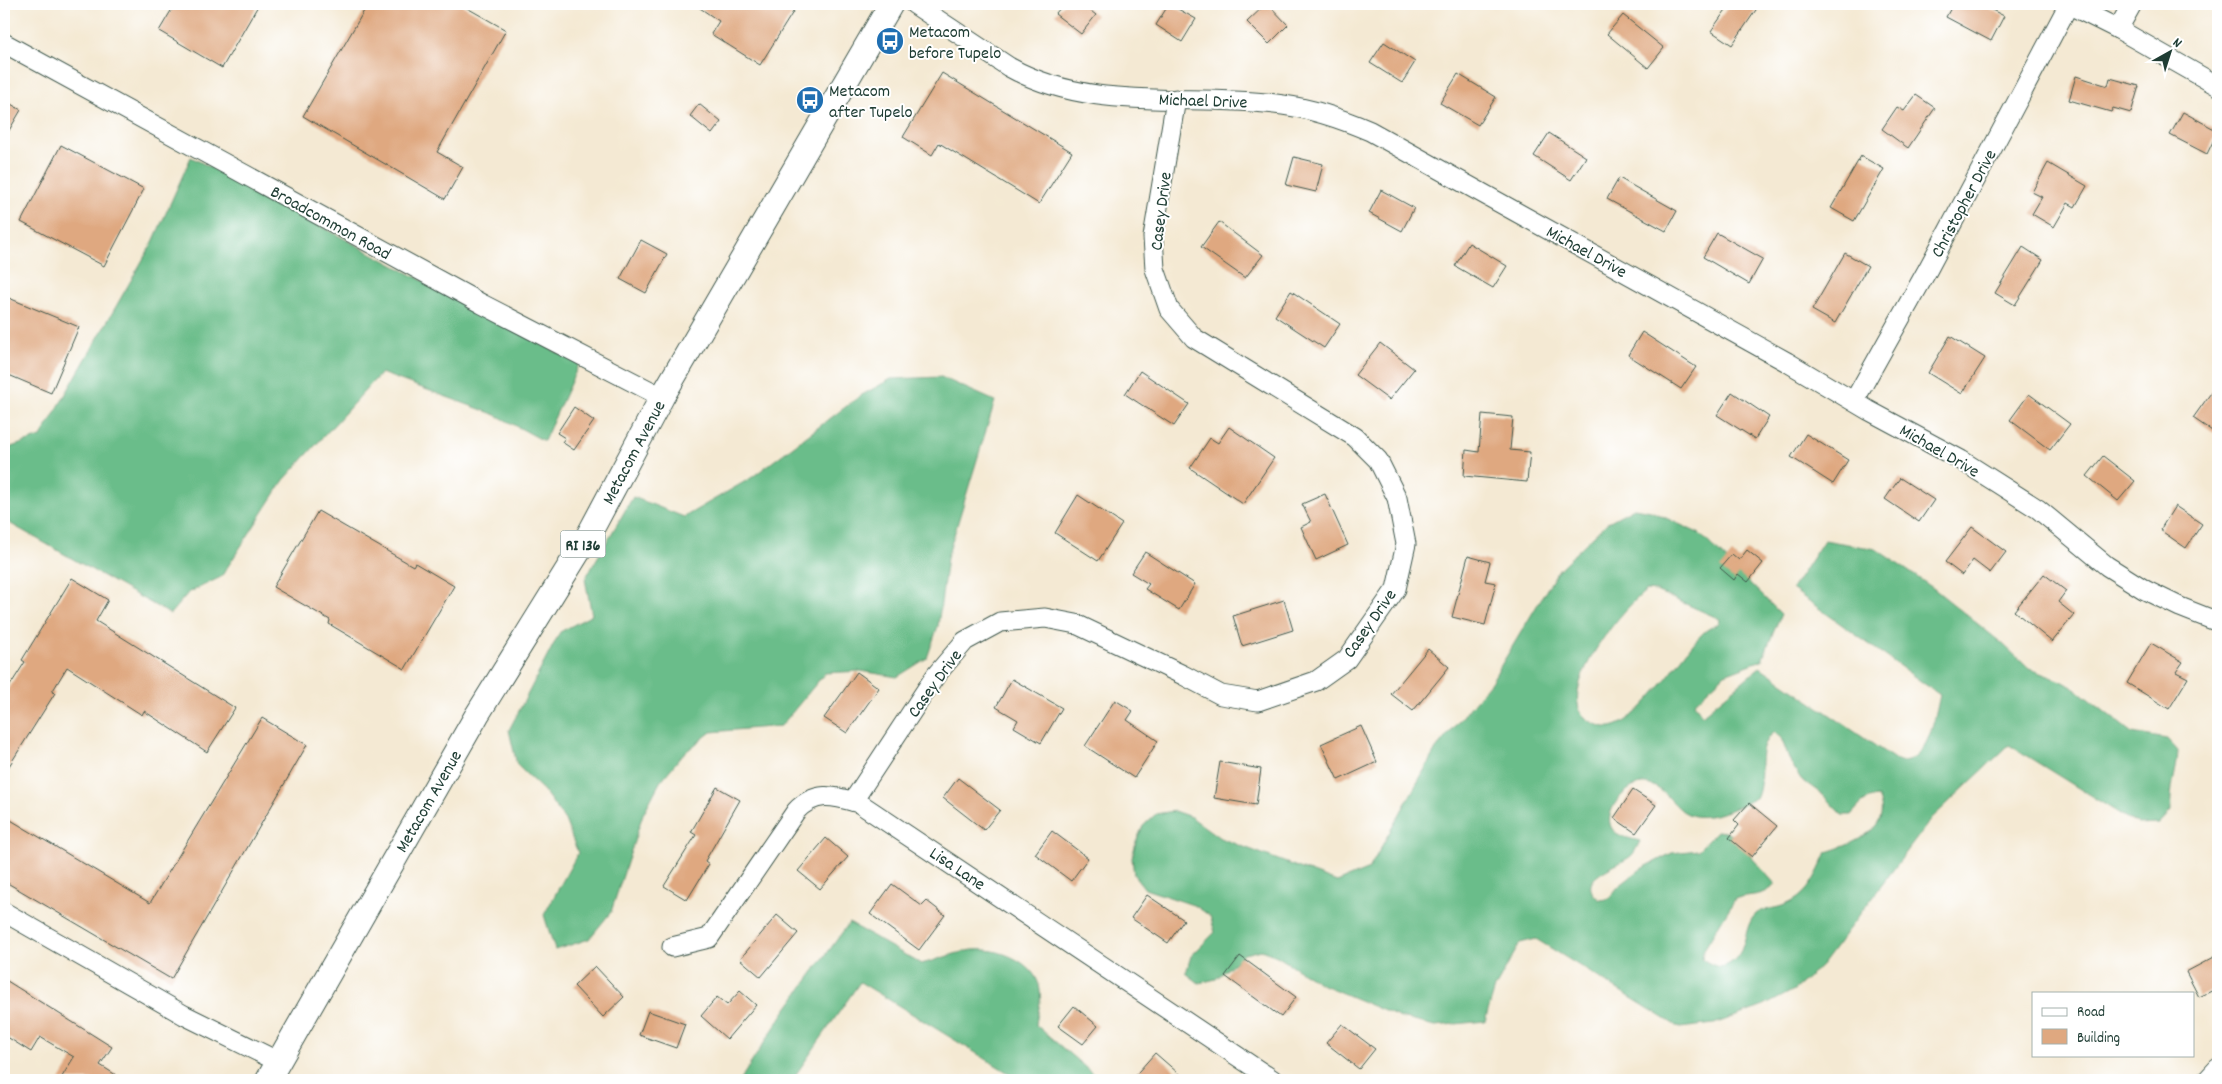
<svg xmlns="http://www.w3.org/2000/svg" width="2222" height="1084" font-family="Dekko,sans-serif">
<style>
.forest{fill:#6bbd8a;stroke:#457d5f;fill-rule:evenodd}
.building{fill:#dfa880}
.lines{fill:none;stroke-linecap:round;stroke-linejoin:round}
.minor-casing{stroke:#3f574c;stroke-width:21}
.major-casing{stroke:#3f574c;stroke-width:26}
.minor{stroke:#fff;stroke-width:19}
.major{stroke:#fff;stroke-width:24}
.labels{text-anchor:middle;stroke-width:4;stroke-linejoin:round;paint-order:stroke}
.shield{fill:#fff;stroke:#627771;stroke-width:1}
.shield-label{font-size:16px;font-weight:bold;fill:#1f3d34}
.poi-label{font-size:18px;fill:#1f3d34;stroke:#fff;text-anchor:start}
.street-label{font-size:18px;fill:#1f3d34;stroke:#fff}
</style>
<rect width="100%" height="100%" fill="#fff"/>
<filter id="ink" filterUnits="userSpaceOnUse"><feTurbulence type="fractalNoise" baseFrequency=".02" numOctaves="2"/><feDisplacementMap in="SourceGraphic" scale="10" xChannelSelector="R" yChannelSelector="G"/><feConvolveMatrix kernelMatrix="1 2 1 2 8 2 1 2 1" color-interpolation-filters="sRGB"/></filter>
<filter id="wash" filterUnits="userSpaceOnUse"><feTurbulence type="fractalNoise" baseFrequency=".0096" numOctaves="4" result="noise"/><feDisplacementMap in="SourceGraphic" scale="20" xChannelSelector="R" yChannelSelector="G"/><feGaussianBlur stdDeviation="1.12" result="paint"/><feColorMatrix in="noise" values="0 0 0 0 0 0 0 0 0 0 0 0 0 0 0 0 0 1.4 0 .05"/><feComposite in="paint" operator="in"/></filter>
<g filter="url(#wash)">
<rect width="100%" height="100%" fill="#f4e9d3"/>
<g class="forest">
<path d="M 191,157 L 579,364 L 544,441 L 496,415 L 381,373 L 284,480 L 221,577 L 188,593 L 170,614 L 4,520 L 4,458 L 11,447 L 41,437 L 153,242 Z"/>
<path d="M 941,377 L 995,401 L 947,558 L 938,626 L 927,658 L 897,677 L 861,671 L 825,673 L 781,726 L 711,732 L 683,754 L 660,782 L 643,814 L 611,912 L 589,939 L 555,950 L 544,915 L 578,853 L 565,820 L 544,791 L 517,765 L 509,730 L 560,632 L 592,615 L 585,579 L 633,497 L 684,517 L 751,478 L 860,396 L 891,379 Z"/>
<path d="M 1634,508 L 1651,511 L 1700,534 L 1781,614 L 1762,660 L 1725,674 L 1694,703 L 1702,715 L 1760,667 L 1899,762 C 1928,764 1935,717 1940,695 L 1792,589 L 1824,540 L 1876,549 L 1933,588 L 2004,645 L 2029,669 L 2062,681 L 2077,690 L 2132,733 L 2167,739 L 2178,751 C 2177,774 2169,788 2171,811 L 2159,824 L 2138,825 L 2009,745 L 1932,818 L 1821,966 L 1794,990 L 1764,1006 L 1714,1024 L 1680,1028 L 1536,939 L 1520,943 L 1495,988 L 1485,1021 L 1435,1026 L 1401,1018 L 1321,984 L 1277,956 L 1261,950 L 1244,954 L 1216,979 L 1199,983 L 1186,973 L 1191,956 L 1215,932 L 1210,916 L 1196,906 L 1145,889 L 1134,875 L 1132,858 L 1136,842 L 1143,826 L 1156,814 L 1174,811 L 1191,817 L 1220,838 L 1337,882 L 1369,869 L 1436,749 L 1491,682 L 1559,569 L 1608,522 ZM 1647,590 L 1656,591 L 1720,619 L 1719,623 C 1714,626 1707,629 1703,633 C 1680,655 1642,722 1611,727 C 1602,728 1594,724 1587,719 C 1552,693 1623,607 1647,590 ZM 1774,732 L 1781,738 L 1791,763 L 1801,779 L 1823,795 L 1842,815 L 1851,815 C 1860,805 1865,798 1878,797 C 1894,829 1850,845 1827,852 C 1816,876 1808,898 1782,906 C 1774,909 1762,909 1756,914 C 1743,926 1748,949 1733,961 C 1721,971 1714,966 1702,959 L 1703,951 L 1735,899 C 1749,893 1765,898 1775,884 L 1733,836 L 1726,832 L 1717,831 L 1698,850 L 1672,853 L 1641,869 L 1619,886 L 1608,899 L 1600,900 C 1570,878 1621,866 1632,855 C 1635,852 1638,845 1640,841 C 1632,839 1621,837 1615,832 C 1597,817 1627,781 1646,784 C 1661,786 1669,799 1679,808 C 1699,828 1737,808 1757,797 C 1766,774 1753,748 1774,732 Z"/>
<path d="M 849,923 L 921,964 C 938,960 956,952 973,950 C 999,947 1037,963 1040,990 C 1042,1001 1037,1014 1036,1025 L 1100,1080 L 1020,1080 L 860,982 L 792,1080 L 740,1080 L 783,1014 Z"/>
</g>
<g id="blocks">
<g class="building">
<path d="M 175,4 L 259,4 L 222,68 L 159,31 Z"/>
<path d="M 368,4 L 460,4 L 506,30 L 437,152 L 463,167 L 445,199 L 303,116 Z"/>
<path d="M 694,4 L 798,4 L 760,65 L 711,34 L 719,21 Z"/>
<path d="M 1064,4 L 1082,4 L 1096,15 L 1081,34 L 1055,14 Z"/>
<path d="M 1169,4 L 1196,19 L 1182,42 L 1156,25 Z"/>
<path d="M 1266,4 L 1268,4 L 1288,25 L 1269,44 L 1247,22 Z"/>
<path d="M 1730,4 L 1760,4 L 1732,45 L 1711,31 Z"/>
<path d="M 1953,4 L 1980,4 L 2004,16 L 1991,41 L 1946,17 Z"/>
<path d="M 1623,15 L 1664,48 L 1648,68 L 1607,34 Z"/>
<path d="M 1384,42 L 1415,62 L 1402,83 L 1370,63 Z"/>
<path d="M 942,73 L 1072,152 L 1039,204 L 939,143 L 932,155 L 903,137 Z"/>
<path d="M 1458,74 L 1496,97 L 1478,125 L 1440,103 Z"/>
<path d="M 2076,76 L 2108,86 L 2110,78 L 2139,86 L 2131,113 L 2113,108 L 2111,112 L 2069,100 Z"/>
<path d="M 1916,95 L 1935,108 L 1908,148 L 1882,129 L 1897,107 L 1904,111 Z"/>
<path d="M 4,100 L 21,110 L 4,139 Z"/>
<path d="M 699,104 L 721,122 L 712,134 L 690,116 Z"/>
<path d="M 2183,112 L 2218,131 L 2207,154 L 2170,135 Z"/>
<path d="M 1549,133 L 1586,157 L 1571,180 L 1534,156 Z"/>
<path d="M 61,145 L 144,189 L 104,266 L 21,222 Z"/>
<path d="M 1861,156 L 1884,169 L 1854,221 L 1831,208 Z"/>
<path d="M 1294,157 L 1323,164 L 1316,192 L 1286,185 Z"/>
<path d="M 2048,163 L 2087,186 L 2075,207 L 2068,203 L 2054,227 L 2032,214 L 2042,197 L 2032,192 Z"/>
<path d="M 1619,178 L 1677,211 L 1666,231 L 1607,199 Z"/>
<path d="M 1381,190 L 1414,208 L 1402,231 L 1369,213 Z"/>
<path d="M 1219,222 L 1263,255 L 1245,278 L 1201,247 Z"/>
<path d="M 1717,233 L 1763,259 L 1749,284 L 1703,257 Z"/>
<path d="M 641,240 L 667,254 L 646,293 L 620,279 Z"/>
<path d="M 1469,243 L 1507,266 L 1493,288 L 1455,266 Z"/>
<path d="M 2023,247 L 2043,260 L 2015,305 L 1995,293 Z"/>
<path d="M 1845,253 L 1868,266 L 1835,323 L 1812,310 Z"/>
<path d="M 1291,291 L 1340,324 L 1324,348 L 1275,316 Z"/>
<path d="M 4,296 L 79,327 L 51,393 L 4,373 Z"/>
<path d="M 1642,332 L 1696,367 L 1681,389 L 1628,355 Z"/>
<path d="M 1950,336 L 1985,358 L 1962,394 L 1928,373 Z"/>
<path d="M 1380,343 L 1414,369 L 1389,400 L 1355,375 Z"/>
<path d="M 1140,371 L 1189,404 L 1174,426 L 1125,394 Z"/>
<path d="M 2218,383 L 2218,435 L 2193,418 Z"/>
<path d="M 1732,392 L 1769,417 L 1755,439 L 1717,415 Z"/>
<path d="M 2029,394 L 2070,424 L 2050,450 L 2010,420 Z"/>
<path d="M 574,407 L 594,421 L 574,450 L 562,442 L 565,438 L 557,433 Z"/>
<path d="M 1482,414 L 1513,417 L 1510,450 L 1530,452 L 1527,482 L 1464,476 L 1466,450 L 1479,452 Z"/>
<path d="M 1229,427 L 1274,458 L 1243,504 L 1190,468 L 1210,438 L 1218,443 Z"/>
<path d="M 1806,434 L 1848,460 L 1833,484 L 1791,457 Z"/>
<path d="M 2103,456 L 2135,481 L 2118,501 L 2087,476 Z"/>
<path d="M 1900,478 L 1934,500 L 1919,522 L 1885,499 Z"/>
<path d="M 1325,494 L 1348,545 L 1316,560 L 1301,527 L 1311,522 L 1302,504 Z"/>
<path d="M 1078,495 L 1122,524 L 1098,561 L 1055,533 Z"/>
<path d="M 2175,506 L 2202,524 L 2186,548 L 2160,530 Z"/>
<path d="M 318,511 L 413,566 L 415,563 L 454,586 L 405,669 L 329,624 L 330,620 L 273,587 Z"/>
<path d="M 1972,527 L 2006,552 L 1990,573 L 1973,560 L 1962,575 L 1945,562 Z"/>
<path d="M 1747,550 L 1763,563 L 1748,582 L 1738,574 L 1734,580 L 1720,568 L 1732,554 L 1739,560 Z"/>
<path d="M 1145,552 L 1195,584 L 1179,610 L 1145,589 L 1149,584 L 1131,573 Z"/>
<path d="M 1468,556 L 1490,562 L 1485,581 L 1496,583 L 1485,625 L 1452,617 Z"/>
<path d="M 2044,574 L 2066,591 L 2058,602 L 2074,615 L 2052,642 L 2014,611 Z"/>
<path d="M 72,578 L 108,600 L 96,621 L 235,708 L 207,752 L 144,711 L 142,715 L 67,667 L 52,692 L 55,693 L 4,774 L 4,695 L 25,662 L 22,660 Z"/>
<path d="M 1284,600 L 1293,630 L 1242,646 L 1233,616 Z"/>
<path d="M 2151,643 L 2183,662 L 2176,672 L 2188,678 L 2169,709 L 2127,683 Z"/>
<path d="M 1428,649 L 1449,667 L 1413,711 L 1391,694 Z"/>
<path d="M 857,672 L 879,688 L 847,733 L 824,718 Z"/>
<path d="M 1012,679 L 1062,708 L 1041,743 L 1014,727 L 1018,720 L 996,707 Z"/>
<path d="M 1115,700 L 1133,711 L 1127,720 L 1158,741 L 1134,778 L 1085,746 Z"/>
<path d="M 262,718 L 307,745 L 171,979 L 4,881 L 4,816 L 150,903 Z"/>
<path d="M 1361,726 L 1377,762 L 1338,780 L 1321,744 Z"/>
<path d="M 1220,762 L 1261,769 L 1256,805 L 1214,798 Z"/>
<path d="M 958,778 L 1000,810 L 984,830 L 943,798 Z"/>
<path d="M 717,787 L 740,800 L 705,861 L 709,864 L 687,900 L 664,886 L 696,835 L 691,832 Z"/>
<path d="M 1633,790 L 1656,805 L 1636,833 L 1614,818 Z"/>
<path d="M 1749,803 L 1777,826 L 1752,857 L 1729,838 L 1739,825 L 1734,820 Z"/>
<path d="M 1052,831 L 1088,858 L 1071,881 L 1035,854 Z"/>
<path d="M 826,838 L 848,857 L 820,889 L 798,871 Z"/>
<path d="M 892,884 L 922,906 L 927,901 L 945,915 L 919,950 L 870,914 Z"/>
<path d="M 1147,895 L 1184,920 L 1168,943 L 1131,918 Z"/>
<path d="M 777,915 L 798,933 L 761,977 L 740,959 Z"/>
<path d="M 2218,955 L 2218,988 L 2199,997 L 2186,972 Z"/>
<path d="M 1240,956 L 1296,997 L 1281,1017 L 1225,976 Z"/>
<path d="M 595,966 L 624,997 L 603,1017 L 574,986 Z"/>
<path d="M 4,979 L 112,1047 L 100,1065 L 124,1080 L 60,1080 L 74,1057 L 40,1037 L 31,1052 L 4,1035 Z"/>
<path d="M 740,991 L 756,1005 L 727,1039 L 701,1016 L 717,997 L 727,1005 Z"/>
<path d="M 1074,1006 L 1098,1026 L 1083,1044 L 1058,1026 Z"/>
<path d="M 648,1011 L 685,1024 L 676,1048 L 639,1035 Z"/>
<path d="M 1342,1024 L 1375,1049 L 1359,1069 L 1326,1043 Z"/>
<path d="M 1155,1053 L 1186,1080 L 1131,1080 Z"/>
</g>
</g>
</g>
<g filter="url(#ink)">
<use href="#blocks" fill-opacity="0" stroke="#3f574c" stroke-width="1"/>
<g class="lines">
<defs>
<g id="minor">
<path d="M 914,4 L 1009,67 C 1093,114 1192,92 1283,105 C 1314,109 1342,119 1370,131 L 1787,362 L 1868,410 L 1961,460 L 2038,509 L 2107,566 L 2145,590 L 2180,607 L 2218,622"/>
<path d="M 2068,4 L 2118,29 L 2218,86"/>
<path d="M 2118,29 L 2132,4"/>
<path d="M 4,43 L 482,304 L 662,397"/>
<path d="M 1854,401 L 1928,269 L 2069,4"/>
<path d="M 853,801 L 936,675 L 965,641 L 1000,622 L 1045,618 L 1076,624 L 1183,675 L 1221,695 L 1258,701 L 1316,681 L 1347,659 L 1396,589 L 1406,544 L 1397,498 L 1378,460 L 1355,437 L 1194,338 L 1169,309 L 1155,269 L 1153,237 L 1176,99"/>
<path d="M 4,912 L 184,1015 L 279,1062"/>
<path d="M 672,947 L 709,938 L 796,811 C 816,790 834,796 859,803 L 1273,1080"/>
<path d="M 2207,1080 L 2218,1068"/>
</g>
<path id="major" d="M 268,1080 L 477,715 L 587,538 L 662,397 L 891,4"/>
</defs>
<use href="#minor" class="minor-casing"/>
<use href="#major" class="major-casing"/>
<use href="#minor" class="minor"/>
<use href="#major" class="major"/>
</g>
</g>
<defs>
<symbol id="bus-disc" viewBox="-11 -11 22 22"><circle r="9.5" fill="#1f6fb2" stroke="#fff"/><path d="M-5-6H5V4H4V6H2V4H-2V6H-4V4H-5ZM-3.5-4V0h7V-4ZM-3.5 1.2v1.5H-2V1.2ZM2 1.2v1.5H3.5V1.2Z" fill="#fff"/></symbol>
</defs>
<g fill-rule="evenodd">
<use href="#bus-disc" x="874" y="25" width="32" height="32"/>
<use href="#bus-disc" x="794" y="84" width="32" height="32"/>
</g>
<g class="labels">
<rect class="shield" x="560.5" y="530.5" width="45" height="27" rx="4"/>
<g class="shield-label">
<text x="583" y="550">RI 136</text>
</g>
<g class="poi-label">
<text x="909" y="37">Metacom<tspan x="909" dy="21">before Tupelo</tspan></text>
<text x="829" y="96">Metacom<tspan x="829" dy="21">after Tupelo</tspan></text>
</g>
<g class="street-label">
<text transform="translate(1203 100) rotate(2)" y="6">Michael Drive</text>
<text transform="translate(1963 203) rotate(-62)" y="6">Christopher Drive</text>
<text transform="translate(1160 211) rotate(-83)" y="6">Casey Drive</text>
<text transform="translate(331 222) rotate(29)" y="6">Broadcommon Road</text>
<text transform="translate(1587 251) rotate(29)" y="6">Michael Drive</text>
<text transform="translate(1940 450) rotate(30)" y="6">Michael Drive</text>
<text transform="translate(633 452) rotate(-62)" y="6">Metacom Avenue</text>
<text transform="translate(1369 623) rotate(-55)" y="6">Casey Drive</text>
<text transform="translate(934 683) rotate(-54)" y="6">Casey Drive</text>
<text transform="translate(428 801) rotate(-60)" y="6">Metacom Avenue</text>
<text transform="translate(958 868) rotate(34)" y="6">Lisa Lane</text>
</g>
</g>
<rect width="2222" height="1084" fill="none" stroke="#fff" stroke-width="20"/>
<rect x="2032" y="992" width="162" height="65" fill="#ffffff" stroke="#a5b1ae"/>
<rect x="2042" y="1008" width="25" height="8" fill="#ffffff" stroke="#a5b1ae"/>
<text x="2077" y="1016" font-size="15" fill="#1f3d34">Road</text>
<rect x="2042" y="1029" width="25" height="15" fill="#dfa880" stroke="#a5b1ae"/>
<text x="2077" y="1042" font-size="15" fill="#1f3d34">Building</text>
<g transform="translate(2170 52) rotate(39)" stroke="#ffffff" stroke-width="4" paint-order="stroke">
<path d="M0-4L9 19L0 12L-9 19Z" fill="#1f3d34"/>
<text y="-8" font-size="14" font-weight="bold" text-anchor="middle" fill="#1f3d34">N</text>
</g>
</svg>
